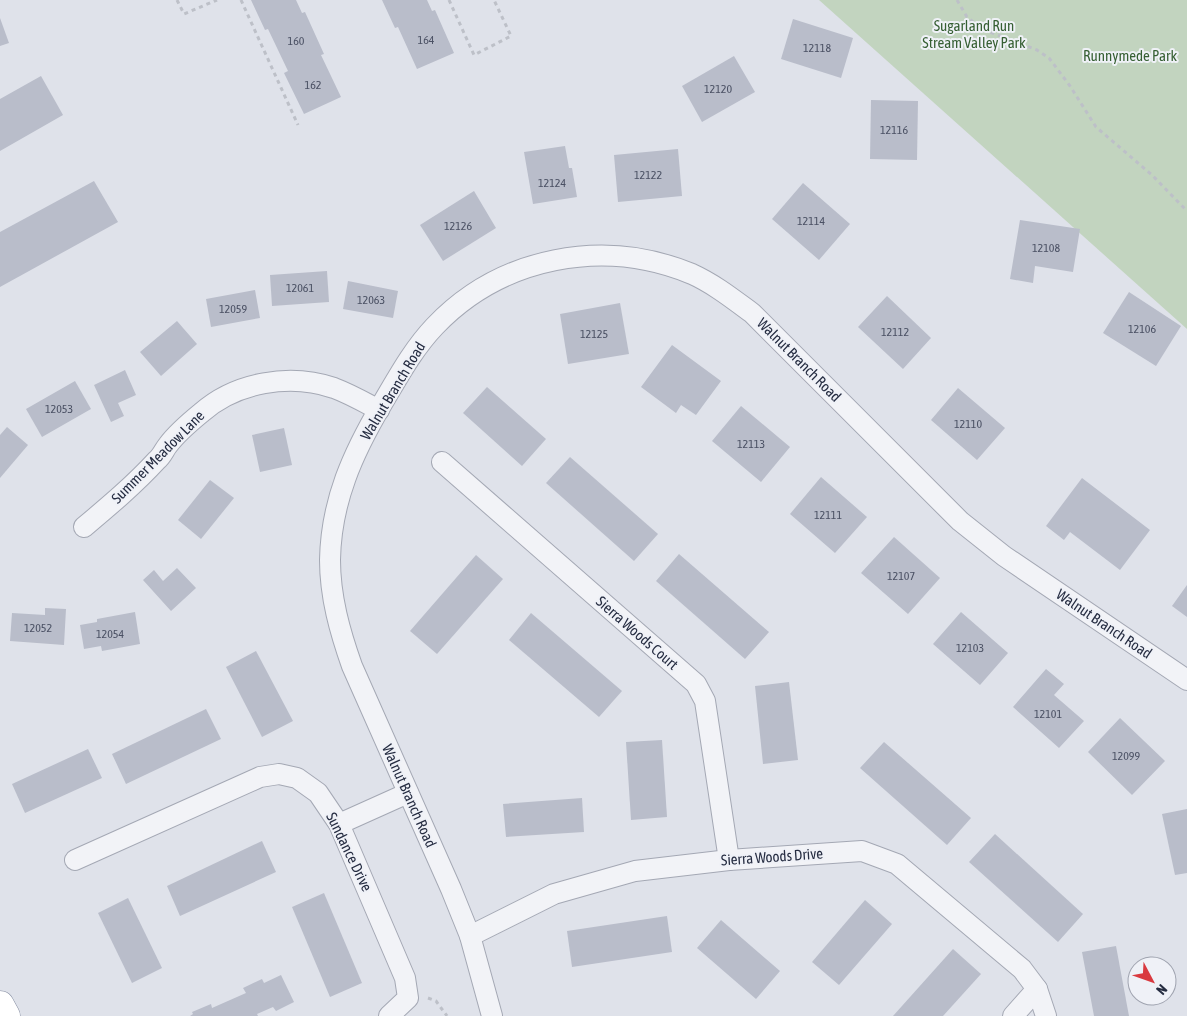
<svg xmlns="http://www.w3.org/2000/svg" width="1187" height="1016" font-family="'Asap Condensed',sans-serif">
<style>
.green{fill:#c2d4bf}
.building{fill:#b9bdca}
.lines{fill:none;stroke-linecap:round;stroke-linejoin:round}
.street-casing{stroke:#a4a8b4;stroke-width:22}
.highway-casing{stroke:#858da1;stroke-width:29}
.path{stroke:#bdc0c8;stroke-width:3;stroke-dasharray:4 4;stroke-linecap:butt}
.street{stroke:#f2f3f7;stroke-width:20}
.highway{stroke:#fff;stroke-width:28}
.labels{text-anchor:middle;stroke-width:4;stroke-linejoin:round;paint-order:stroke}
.number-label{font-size:12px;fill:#4b5164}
.park-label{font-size:15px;fill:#365f33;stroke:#eff1f7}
.street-label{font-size:15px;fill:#262d42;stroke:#eff1f7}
</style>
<rect width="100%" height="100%" fill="#dfe2ea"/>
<path class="green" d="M 819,0 L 1187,0 L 1187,329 Z"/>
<g class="building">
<path d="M 251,0 L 296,0 L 302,13 L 305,12 L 324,54 L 321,55 L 341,97 L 304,114 L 284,73 L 288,71 L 268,29 L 265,30 Z"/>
<path d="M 382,0 L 427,0 L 432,11 L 435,10 L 454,53 L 417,69 L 398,27 L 395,28 Z"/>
<path d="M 0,18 L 9,43 L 0,46 Z"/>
<path d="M 793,19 L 853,38 L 841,78 L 781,59 Z"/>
<path d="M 734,56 L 755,92 L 702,122 L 682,86 Z"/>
<path d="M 41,76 L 63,115 L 0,151 L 0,99 Z"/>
<path d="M 871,100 L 918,101 L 917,160 L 870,159 Z"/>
<path d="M 565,146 L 569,168 L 572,168 L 577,197 L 533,204 L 524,152 Z"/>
<path d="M 678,149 L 682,196 L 618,202 L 614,155 Z"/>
<path d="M 94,181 L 118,222 L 0,287 L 0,232 Z"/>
<path d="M 803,183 L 850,224 L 819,260 L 772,219 Z"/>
<path d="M 474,191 L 496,228 L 443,261 L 420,225 Z"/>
<path d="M 1020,220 L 1080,229 L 1073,272 L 1035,266 L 1033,283 L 1010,279 Z"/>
<path d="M 327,271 L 329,302 L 272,306 L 270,275 Z"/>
<path d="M 348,281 L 398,291 L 393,318 L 343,309 Z"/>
<path d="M 255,290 L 260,318 L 211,327 L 206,299 Z"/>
<path d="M 1129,292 L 1181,326 L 1156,366 L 1103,333 Z"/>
<path d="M 887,296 L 931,338 L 903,369 L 858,327 Z"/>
<path d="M 620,303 L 629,354 L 568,364 L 560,314 Z"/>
<path d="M 177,321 L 197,344 L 161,376 L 140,352 Z"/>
<path d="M 672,345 L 721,381 L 696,415 L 681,405 L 676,413 L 641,387 Z"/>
<path d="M 125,370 L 136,395 L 118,403 L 124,416 L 111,422 L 94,385 Z"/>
<path d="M 75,381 L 91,409 L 42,437 L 26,409 Z"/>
<path d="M 487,387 L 546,439 L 522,466 L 463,413 Z"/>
<path d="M 958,388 L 1005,428 L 977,460 L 931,420 Z"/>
<path d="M 741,406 L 790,447 L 761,482 L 712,441 Z"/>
<path d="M 7,427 L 28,445 L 0,478 L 0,435 Z"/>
<path d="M 284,428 L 292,465 L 260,472 L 252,435 Z"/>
<path d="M 570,457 L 658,534 L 634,561 L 546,483 Z"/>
<path d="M 821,477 L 867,517 L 835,553 L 790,514 Z"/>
<path d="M 1082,478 L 1150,530 L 1120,570 L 1070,532 L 1064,540 L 1046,526 Z"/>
<path d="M 210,480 L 234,498 L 201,539 L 178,520 Z"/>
<path d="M 894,537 L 940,578 L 908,614 L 861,573 Z"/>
<path d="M 679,554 L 769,632 L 745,659 L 656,581 Z"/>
<path d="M 476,555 L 503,579 L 437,654 L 410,631 Z"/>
<path d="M 177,568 L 196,588 L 171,611 L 143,580 L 154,570 L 163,581 Z"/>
<path d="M 1187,585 L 1187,617 L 1172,606 Z"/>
<path d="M 45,608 L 66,609 L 64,645 L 10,641 L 12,613 L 45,615 Z"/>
<path d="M 135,612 L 140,644 L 102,651 L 101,646 L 84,649 L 80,625 L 97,622 L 97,619 Z"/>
<path d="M 961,612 L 1008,653 L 980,685 L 933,644 Z"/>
<path d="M 531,613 L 622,691 L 599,717 L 509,640 Z"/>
<path d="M 256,651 L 293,721 L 262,737 L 226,667 Z"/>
<path d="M 1046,669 L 1064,684 L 1054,695 L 1084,721 L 1059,748 L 1013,707 Z"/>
<path d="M 789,682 L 798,760 L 763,764 L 755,686 Z"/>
<path d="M 206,709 L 221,739 L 126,784 L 112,754 Z"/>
<path d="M 1120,718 L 1165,761 L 1132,795 L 1088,752 Z"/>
<path d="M 662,740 L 667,817 L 631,820 L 626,742 Z"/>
<path d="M 884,742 L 971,818 L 947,845 L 860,768 Z"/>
<path d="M 88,749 L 102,778 L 25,813 L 12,784 Z"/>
<path d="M 582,798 L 584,832 L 506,837 L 503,804 Z"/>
<path d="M 1187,809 L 1187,873 L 1175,875 L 1162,814 Z"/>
<path d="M 995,834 L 1083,914 L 1058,942 L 969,862 Z"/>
<path d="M 262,841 L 276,872 L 180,916 L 167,886 Z"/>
<path d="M 324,893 L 362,983 L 330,997 L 292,907 Z"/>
<path d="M 128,898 L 162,968 L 132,983 L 98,913 Z"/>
<path d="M 865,900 L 892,924 L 839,985 L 812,962 Z"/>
<path d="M 667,916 L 672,952 L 572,967 L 567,931 Z"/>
<path d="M 721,920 L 780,971 L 756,999 L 697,948 Z"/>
<path d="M 1116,946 L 1129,1016 L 1094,1016 L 1082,952 Z"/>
<path d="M 953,949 L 981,974 L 943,1016 L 893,1016 Z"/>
<path d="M 281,975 L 294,1002 L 276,1011 L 273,1007 L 257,1014 L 258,1016 L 190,1016 L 193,1014 L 192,1012 L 211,1004 L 212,1008 L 246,993 L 243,988 L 262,979 L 264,983 Z"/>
</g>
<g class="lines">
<defs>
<g id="street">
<path d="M 442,462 L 696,684 L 705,701 L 729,860"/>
<path d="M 84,527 C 109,506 134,485 157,460 C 162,456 164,450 168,445 C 177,433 190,422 201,413 C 236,382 290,373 334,388 C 350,394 364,402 379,410"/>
<path d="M 339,824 L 408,793"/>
<path d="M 75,860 L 260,777 L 279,774 L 297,778 L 318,793 L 339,824 L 405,978 L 408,998 L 389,1016"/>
<path d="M 470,936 L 554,894 L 635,871 L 729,860 L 862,851 L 897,864 L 1022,969 L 1037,989 L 1046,1016"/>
<path d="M 492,1016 L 470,936 L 451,889 L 352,666 C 340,632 330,597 330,560 C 331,501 353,453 382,404 C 398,377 413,349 435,326 C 501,257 603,237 692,274 C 714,284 733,299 752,313 L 960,521 L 1004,556 L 1187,680"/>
<path d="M 1013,1016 L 1037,989"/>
</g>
<path id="highway" d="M 0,1005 L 6,1016"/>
</defs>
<use href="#street" class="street-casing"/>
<use href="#highway" class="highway-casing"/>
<g class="path">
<path d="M 177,0 L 184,14 L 217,0"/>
<path d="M 241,0 L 298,125"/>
<path d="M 449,0 L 474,55 L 511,36 L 494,0"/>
<path d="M 957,0 L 967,17 L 982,29 L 1037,50 L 1049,58 L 1070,86 L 1096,127 L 1152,175 L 1187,211"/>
<path d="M 428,998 L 436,1001 L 447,1016"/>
</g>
<use href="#street" class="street"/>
<use href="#highway" class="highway"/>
</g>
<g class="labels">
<g class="number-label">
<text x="426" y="44">164</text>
<text x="296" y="45">160</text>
<text x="817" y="52">12118</text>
<text x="313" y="89">162</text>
<text x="718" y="93">12120</text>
<text x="894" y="134">12116</text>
<text x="648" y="179">12122</text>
<text x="552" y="187">12124</text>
<text x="811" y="225">12114</text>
<text x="458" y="230">12126</text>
<text x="1046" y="252">12108</text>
<text x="300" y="292">12061</text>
<text x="371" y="304">12063</text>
<text x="233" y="313">12059</text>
<text x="1142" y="333">12106</text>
<text x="895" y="336">12112</text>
<text x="594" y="338">12125</text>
<text x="59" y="413">12053</text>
<text x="968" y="428">12110</text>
<text x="751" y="448">12113</text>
<text x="828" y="519">12111</text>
<text x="901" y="580">12107</text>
<text x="38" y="632">12052</text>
<text x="110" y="638">12054</text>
<text x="970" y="652">12103</text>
<text x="1048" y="718">12101</text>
<text x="1126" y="760">12099</text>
</g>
<g class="park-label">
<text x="974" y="31">Sugarland Run<tspan x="974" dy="17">Stream Valley Park</tspan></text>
<text x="1130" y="61">Runnymede Park</text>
</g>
<g class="street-label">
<text transform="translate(799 360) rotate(45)" y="5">Walnut Branch Road</text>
<text transform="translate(393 391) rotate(-59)" y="5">Walnut Branch Road</text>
<text transform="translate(158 457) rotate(-45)" y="5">Summer Meadow Lane</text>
<text transform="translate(1104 624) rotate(34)" y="5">Walnut Branch Road</text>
<text transform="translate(637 633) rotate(41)" y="5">Sierra Woods Court</text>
<text transform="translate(409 796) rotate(66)" y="5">Walnut Branch Road</text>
<text transform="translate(349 852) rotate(64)" y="5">Sundance Drive</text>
<text transform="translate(772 857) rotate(-4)" y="5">Sierra Woods Drive</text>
</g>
</g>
<g transform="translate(1152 981) rotate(131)"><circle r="24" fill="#eff1f7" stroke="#9fa3af"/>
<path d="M0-4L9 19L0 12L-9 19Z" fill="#d9393f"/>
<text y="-8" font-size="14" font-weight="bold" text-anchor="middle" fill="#262d42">N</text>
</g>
</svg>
